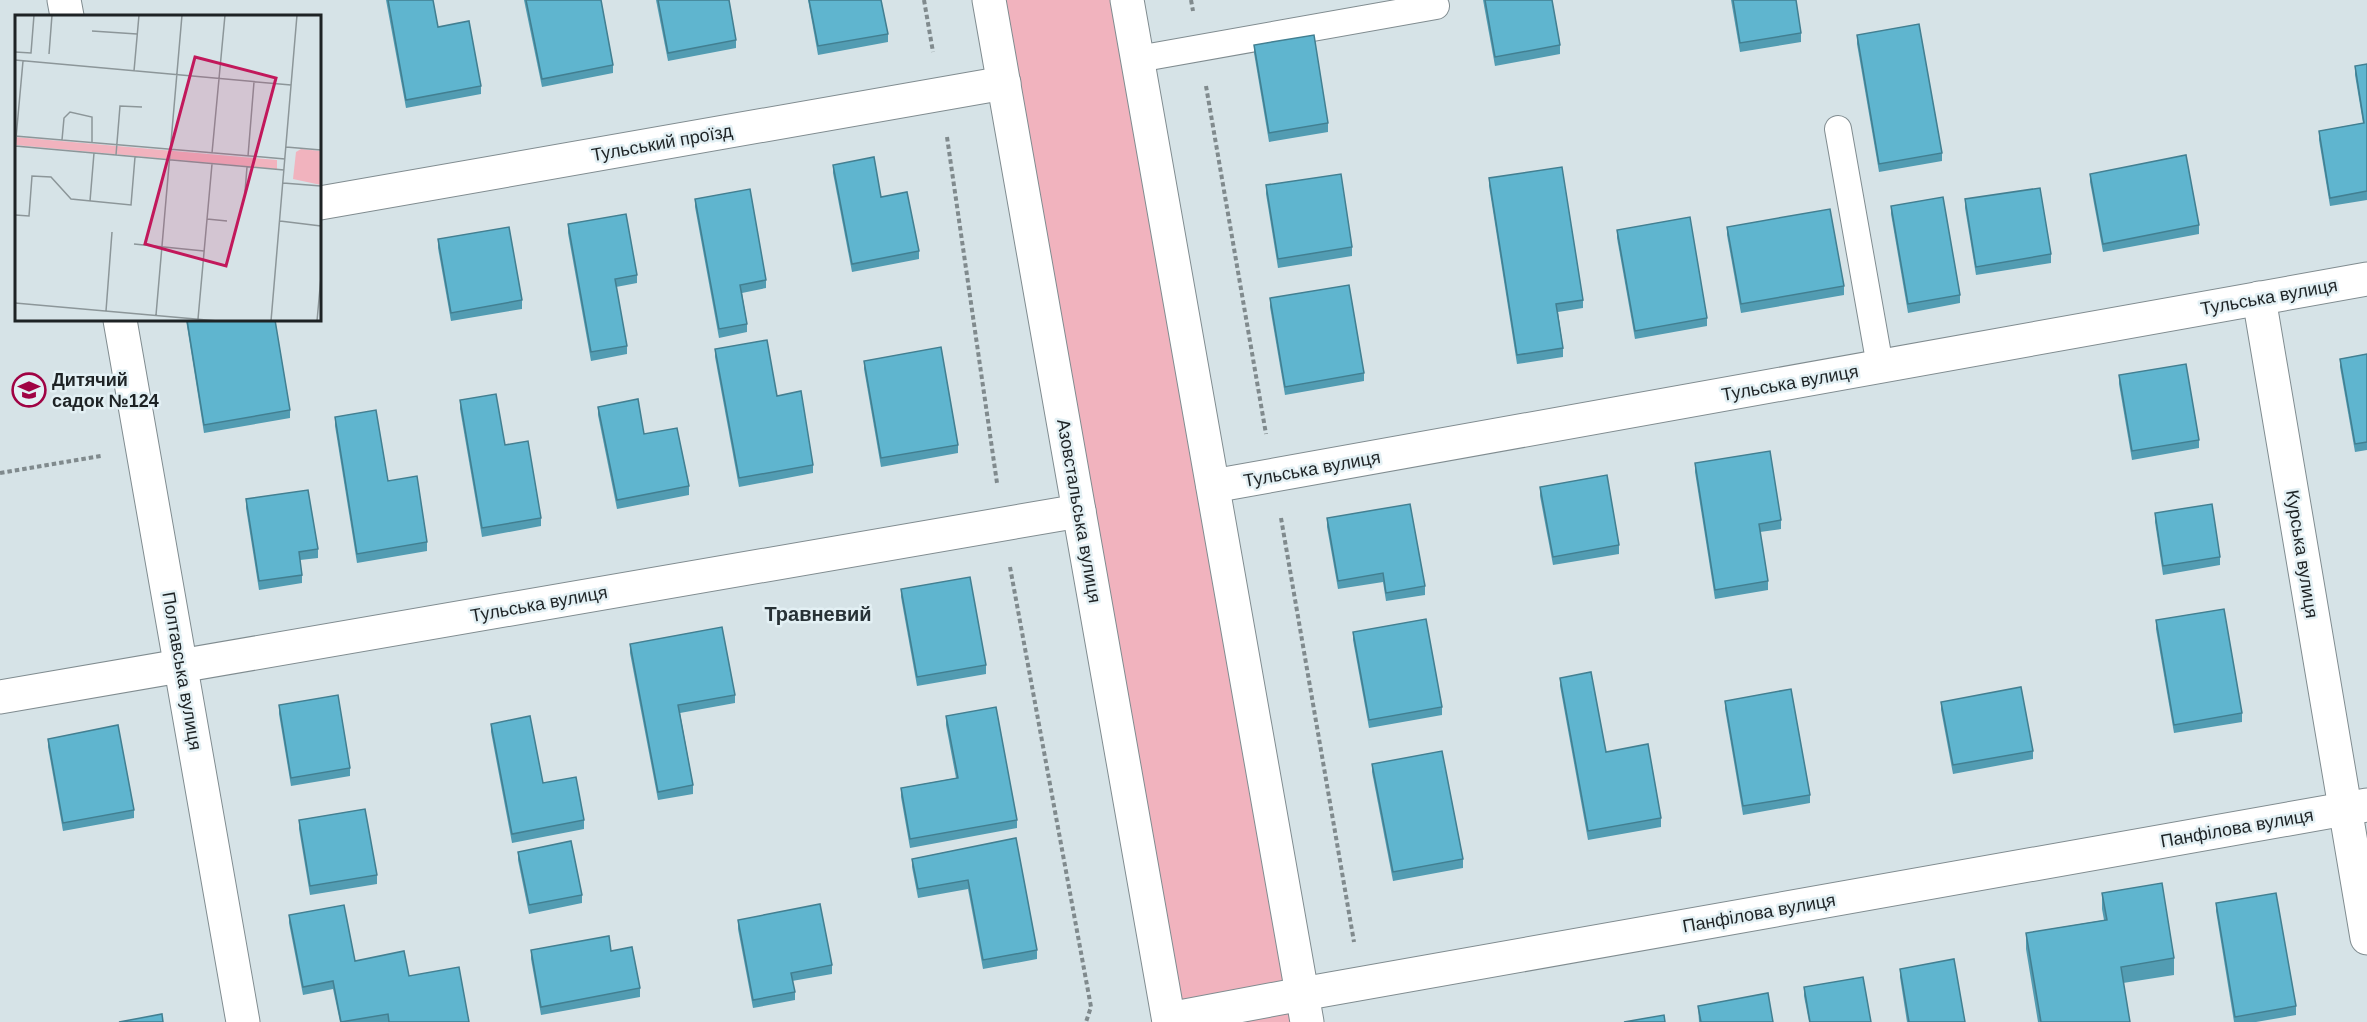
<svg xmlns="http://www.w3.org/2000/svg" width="2367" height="1022" font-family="Arial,sans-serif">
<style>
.grass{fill:#f1b3be}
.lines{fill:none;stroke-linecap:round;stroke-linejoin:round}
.service-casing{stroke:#808c90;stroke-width:28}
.minor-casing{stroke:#808c90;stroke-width:35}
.tertiary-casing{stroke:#808c90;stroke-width:35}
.path{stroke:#808a8d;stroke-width:4;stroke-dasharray:4.5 3;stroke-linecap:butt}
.service{stroke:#fff;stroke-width:26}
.minor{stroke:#fff;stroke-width:33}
.tertiary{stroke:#fff;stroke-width:33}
.wall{fill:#529cb2}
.building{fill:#5fb5cf;stroke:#427f91;stroke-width:1.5}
.labels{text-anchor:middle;stroke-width:5;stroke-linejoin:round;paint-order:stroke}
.street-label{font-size:18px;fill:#1e2325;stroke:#e3f0f4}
.poi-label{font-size:18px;font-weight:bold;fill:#1e2325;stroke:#e3f0f4;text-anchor:start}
.neighbourhood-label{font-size:20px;font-weight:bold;fill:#273135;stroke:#e3f0f4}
.inset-road{fill:none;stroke:#8c9699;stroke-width:1.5}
.view{fill:#c2185b;fill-opacity:0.15;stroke:#c2185b;stroke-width:3}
.inset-edge{fill:none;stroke:#1e2325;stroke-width:3}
</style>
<rect width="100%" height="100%" fill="#d6e3e7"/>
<path class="grass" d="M 1005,0 L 1114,0 L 1292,1022 L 1184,1022 Z"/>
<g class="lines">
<defs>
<g id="service">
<path d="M 1138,59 L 1436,6"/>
<path d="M 1838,129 L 1880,366"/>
</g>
<g id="minor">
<path d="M 64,0 L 67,16"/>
<path d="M 320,203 L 1004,83"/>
<path d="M 2259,298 L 2367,938"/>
<path d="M 120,320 L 243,1022"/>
<path d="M 1213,486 L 2367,279"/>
<path d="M 0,697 L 1079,511"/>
<path d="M 1302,994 L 2367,805"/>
</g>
<g id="tertiary">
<path d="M 989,0 L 1169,1022"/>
<path d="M 1127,0 L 1307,1022"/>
<path d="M 1169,1019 L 1302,994"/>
</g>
</defs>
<use href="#service" class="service-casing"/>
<use href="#minor" class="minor-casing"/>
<use href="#tertiary" class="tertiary-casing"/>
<g class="path">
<path d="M 924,0 L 933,52"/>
<path d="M 1191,0 L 1193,11"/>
<path d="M 1206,86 L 1266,434"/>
<path d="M 947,137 L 997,483"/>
<path d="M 0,473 L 101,456"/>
<path d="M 1281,518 L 1354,942"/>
<path d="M 1010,567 L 1091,1007 L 1086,1022"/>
</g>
<use href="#service" class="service"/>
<use href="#minor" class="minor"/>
<use href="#tertiary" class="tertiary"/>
</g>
<g class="wall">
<path d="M 386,0 L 433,0 L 438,27 L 481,86 L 481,94 L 406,108 Z"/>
<path d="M 524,0 L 601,0 L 613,65 L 613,73 L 542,87 Z"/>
<path d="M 656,0 L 729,0 L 736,40 L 736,48 L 668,61 Z"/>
<path d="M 808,0 L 881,0 L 888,34 L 888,42 L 818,55 Z"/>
<path d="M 1483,0 L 1552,0 L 1560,45 L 1560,54 L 1495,66 Z"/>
<path d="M 1731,0 L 1796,0 L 1801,33 L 1801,42 L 1740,52 Z"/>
<path d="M 1857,35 L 1942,153 L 1942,161 L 1879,172 L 1857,44 Z"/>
<path d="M 1254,45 L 1328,123 L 1328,132 L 1269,142 L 1254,53 Z"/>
<path d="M 2367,64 L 2367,200 L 2330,206 L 2319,140 L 2319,131 L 2363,123 L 2355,75 L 2355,66 Z"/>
<path d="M 833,165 L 881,197 L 919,251 L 919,259 L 852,272 L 833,173 Z"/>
<path d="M 2090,174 L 2199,225 L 2199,234 L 2103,252 L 2090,182 Z"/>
<path d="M 1489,178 L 1583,300 L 1583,308 L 1558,312 L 1563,348 L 1563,357 L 1517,364 L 1489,186 Z"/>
<path d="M 1266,185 L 1352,247 L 1352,256 L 1278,268 L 1266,194 Z"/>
<path d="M 695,199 L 766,280 L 766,288 L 742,293 L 747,324 L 747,332 L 719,338 L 695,207 Z"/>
<path d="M 1965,199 L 2051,254 L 2051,263 L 1976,275 L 1965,208 Z"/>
<path d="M 1891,206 L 1960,295 L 1960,303 L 1908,313 L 1891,214 Z"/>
<path d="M 568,224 L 637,275 L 637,283 L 616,287 L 627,346 L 627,354 L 591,361 L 568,233 Z"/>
<path d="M 1727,227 L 1844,286 L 1844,295 L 1741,313 L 1727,235 Z"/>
<path d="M 1617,230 L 1707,318 L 1707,326 L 1635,339 L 1617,238 Z"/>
<path d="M 438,239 L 522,300 L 522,309 L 451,321 L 438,248 Z"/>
<path d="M 1270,298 L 1364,373 L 1364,381 L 1285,395 L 1270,307 Z"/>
<path d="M 186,320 L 275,320 L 290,410 L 290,418 L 204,433 Z"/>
<path d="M 715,349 L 777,396 L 813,465 L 813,473 L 739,487 L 715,357 Z"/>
<path d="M 2367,354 L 2367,450 L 2355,452 L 2340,367 L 2340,359 Z"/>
<path d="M 864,361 L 958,445 L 958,453 L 881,467 L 864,369 Z"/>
<path d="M 2119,375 L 2199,440 L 2199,448 L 2132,460 L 2119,384 Z"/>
<path d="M 460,400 L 505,445 L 541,518 L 541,526 L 482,537 L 460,409 Z"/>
<path d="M 598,407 L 644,434 L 689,486 L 689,495 L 617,509 L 598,415 Z"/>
<path d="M 335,417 L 388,481 L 427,542 L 427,551 L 357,563 L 335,426 Z"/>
<path d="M 1695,463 L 1781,520 L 1781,529 L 1760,532 L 1768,581 L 1768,590 L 1715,599 L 1695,472 Z"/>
<path d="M 1540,487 L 1619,545 L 1619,554 L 1553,565 L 1540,496 Z"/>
<path d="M 246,499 L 318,549 L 318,558 L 300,560 L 302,575 L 302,583 L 259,590 L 246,508 Z"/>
<path d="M 2155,513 L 2220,557 L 2220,565 L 2163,575 L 2155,522 Z"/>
<path d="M 1327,518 L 1425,586 L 1425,595 L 1386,601 L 1383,582 L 1338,589 L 1327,527 Z"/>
<path d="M 901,589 L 986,665 L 986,674 L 917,686 L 901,597 Z"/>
<path d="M 2156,620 L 2242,713 L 2242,722 L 2174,733 L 2156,629 Z"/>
<path d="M 1353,632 L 1442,707 L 1442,715 L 1369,728 L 1353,640 Z"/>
<path d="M 630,644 L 735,695 L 735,703 L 680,713 L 693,785 L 693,794 L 658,800 L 630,653 Z"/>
<path d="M 1560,678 L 1606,752 L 1661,818 L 1661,827 L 1588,840 L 1560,686 Z"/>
<path d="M 1725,701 L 1810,795 L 1810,803 L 1743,815 L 1725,709 Z"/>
<path d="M 1941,702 L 2033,751 L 2033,759 L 1953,774 L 1941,710 Z"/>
<path d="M 279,705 L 350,768 L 350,776 L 291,786 L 279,714 Z"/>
<path d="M 946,716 L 1017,820 L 1017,828 L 910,848 L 901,797 L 901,788 L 956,778 L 946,725 Z"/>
<path d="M 491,724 L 543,783 L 584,820 L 584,829 L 512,843 L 491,732 Z"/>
<path d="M 48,739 L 134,810 L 134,818 L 63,831 L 48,747 Z"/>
<path d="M 1372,764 L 1463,859 L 1463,868 L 1393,881 L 1372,772 Z"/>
<path d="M 299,820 L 377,875 L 377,884 L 310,895 L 299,829 Z"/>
<path d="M 1016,838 L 1037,950 L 1037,959 L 983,969 L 968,889 L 918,898 L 912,867 L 912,859 Z"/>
<path d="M 518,852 L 582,895 L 582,903 L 529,914 L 518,860 Z"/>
<path d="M 2102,893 L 2174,958 L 2174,975 L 2123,983 L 2130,1022 L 2038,1022 L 2026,949 L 2026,933 L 2104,920 L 2102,909 Z"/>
<path d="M 2216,903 L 2296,1006 L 2296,1015 L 2256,1022 L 2234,1022 L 2216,911 Z"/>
<path d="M 289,915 L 355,961 L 409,976 L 469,1022 L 340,1022 L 333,989 L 303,995 L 289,923 Z"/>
<path d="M 738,920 L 832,965 L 832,974 L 792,981 L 795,992 L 795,1000 L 753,1008 L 738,929 Z"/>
<path d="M 531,950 L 611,951 L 640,988 L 640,997 L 541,1015 L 531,959 Z"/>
<path d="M 1900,969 L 1965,1022 L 1907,1022 L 1900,977 Z"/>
<path d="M 1804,987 L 1871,1022 L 1809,1022 L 1804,996 Z"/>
<path d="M 1698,1006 L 1773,1022 L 1699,1022 Z"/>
</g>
<g class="building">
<path d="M 388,0 L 433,0 L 438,27 L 469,21 L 481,86 L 406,100 Z"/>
<path d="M 526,0 L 601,0 L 613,65 L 542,79 Z"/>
<path d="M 658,0 L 729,0 L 736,40 L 668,53 Z"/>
<path d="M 809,0 L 881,0 L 888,34 L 818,46 Z"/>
<path d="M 1485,0 L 1552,0 L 1560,45 L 1495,57 Z"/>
<path d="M 1733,0 L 1796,0 L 1801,33 L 1740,43 Z"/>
<path d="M 1919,24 L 1942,153 L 1879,164 L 1857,35 Z"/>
<path d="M 1314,35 L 1328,123 L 1269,133 L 1254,45 Z"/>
<path d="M 2367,64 L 2367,191 L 2330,198 L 2319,131 L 2364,123 L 2355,66 Z"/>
<path d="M 2186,155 L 2199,225 L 2103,244 L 2090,174 Z"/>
<path d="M 874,157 L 881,197 L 907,192 L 919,251 L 852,264 L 833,165 Z"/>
<path d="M 1562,167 L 1583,300 L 1556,304 L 1563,348 L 1517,355 L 1489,178 Z"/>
<path d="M 1341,174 L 1352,247 L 1278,259 L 1266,185 Z"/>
<path d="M 2040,188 L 2051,254 L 1976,267 L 1965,199 Z"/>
<path d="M 750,189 L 766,280 L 740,285 L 747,324 L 719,329 L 695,199 Z"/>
<path d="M 1943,197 L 1960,295 L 1908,304 L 1891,206 Z"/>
<path d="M 1830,209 L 1844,286 L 1741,304 L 1727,227 Z"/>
<path d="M 626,214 L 637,275 L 615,279 L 627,346 L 591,352 L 568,224 Z"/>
<path d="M 1690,217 L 1707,318 L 1635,331 L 1617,230 Z"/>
<path d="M 509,227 L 522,300 L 451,313 L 438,239 Z"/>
<path d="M 1349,285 L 1364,373 L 1285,387 L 1270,298 Z"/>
<path d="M 187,320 L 275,320 L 290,410 L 204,425 Z"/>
<path d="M 767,340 L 777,396 L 801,391 L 813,465 L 739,478 L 715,349 Z"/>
<path d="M 941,347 L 958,445 L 881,458 L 864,361 Z"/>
<path d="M 2367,354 L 2367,442 L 2355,444 L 2340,359 Z"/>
<path d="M 2186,364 L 2199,440 L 2132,451 L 2119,375 Z"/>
<path d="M 496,394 L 505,445 L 528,441 L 541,518 L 482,528 L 460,400 Z"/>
<path d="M 638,399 L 644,434 L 677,428 L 689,486 L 617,500 L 598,407 Z"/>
<path d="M 376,410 L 388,481 L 417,476 L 427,542 L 357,554 L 335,417 Z"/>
<path d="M 1770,451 L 1781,520 L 1759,524 L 1768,581 L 1715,590 L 1695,463 Z"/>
<path d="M 1607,475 L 1619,545 L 1553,557 L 1540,487 Z"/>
<path d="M 308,490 L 318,549 L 299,552 L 302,575 L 259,581 L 246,499 Z"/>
<path d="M 1410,504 L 1425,586 L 1386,593 L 1383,573 L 1338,581 L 1327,518 Z"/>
<path d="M 2212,504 L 2220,557 L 2163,566 L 2155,513 Z"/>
<path d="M 970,577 L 986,665 L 917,677 L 901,589 Z"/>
<path d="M 2224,609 L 2242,713 L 2174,725 L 2156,620 Z"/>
<path d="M 1426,619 L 1442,707 L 1369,720 L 1353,632 Z"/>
<path d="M 722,627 L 735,695 L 678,705 L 693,785 L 658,792 L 630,644 Z"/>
<path d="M 1591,672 L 1606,752 L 1648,744 L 1661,818 L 1588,831 L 1560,678 Z"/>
<path d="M 2021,687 L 2033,751 L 1953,765 L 1941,702 Z"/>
<path d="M 1791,689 L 1810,795 L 1743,806 L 1725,701 Z"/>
<path d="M 338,695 L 350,768 L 291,778 L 279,705 Z"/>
<path d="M 996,707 L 1017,820 L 910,839 L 901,788 L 958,778 L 946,716 Z"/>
<path d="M 530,716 L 543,783 L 576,777 L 584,820 L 512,834 L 491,724 Z"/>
<path d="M 118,725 L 134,810 L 63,823 L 48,739 Z"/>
<path d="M 1442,751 L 1463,859 L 1393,872 L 1372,764 Z"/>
<path d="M 365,809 L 377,875 L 310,886 L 299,820 Z"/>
<path d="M 1016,838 L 1037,950 L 983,960 L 968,880 L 918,889 L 912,859 Z"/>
<path d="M 571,841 L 582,895 L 529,905 L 518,852 Z"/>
<path d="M 2162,883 L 2174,958 L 2121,967 L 2130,1022 L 2041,1022 L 2026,933 L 2107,920 L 2102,893 Z"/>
<path d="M 2276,893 L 2296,1006 L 2235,1017 L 2216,903 Z"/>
<path d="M 820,904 L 832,965 L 791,973 L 795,992 L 753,1000 L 738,920 Z"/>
<path d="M 344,905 L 355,961 L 404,951 L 409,976 L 459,967 L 469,1022 L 389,1022 L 388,1014 L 341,1022 L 333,981 L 303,987 L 289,915 Z"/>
<path d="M 609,936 L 611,951 L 632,947 L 640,988 L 541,1007 L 531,950 Z"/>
<path d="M 1954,959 L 1965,1022 L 1909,1022 L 1900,969 Z"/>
<path d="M 1863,977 L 1871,1022 L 1810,1022 L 1804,987 Z"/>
<path d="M 1768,993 L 1773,1022 L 1701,1022 L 1698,1006 Z"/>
<path d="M 162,1014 L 163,1022 L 119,1022 Z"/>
<path d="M 1664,1015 L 1665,1022 L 1624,1022 Z"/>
</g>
<defs>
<symbol id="school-ring" viewBox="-11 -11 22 22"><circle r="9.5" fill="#e3f0f4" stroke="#a00344" stroke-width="1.5"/><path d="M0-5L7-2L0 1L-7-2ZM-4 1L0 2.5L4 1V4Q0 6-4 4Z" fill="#a00344"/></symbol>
</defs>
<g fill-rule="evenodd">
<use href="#school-ring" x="10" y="371" width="38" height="38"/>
</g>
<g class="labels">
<g class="street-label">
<text transform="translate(662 143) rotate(-10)" y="6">Тульський проїзд</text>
<text transform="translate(2269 297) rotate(-10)" y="6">Тульська вулиця</text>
<text transform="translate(1790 383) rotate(-10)" y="6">Тульська вулиця</text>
<text transform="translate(1312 469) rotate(-10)" y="6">Тульська вулиця</text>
<text transform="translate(1079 511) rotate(80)" y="6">Азовстальська вулиця</text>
<text transform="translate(2302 554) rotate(81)" y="6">Курська вулиця</text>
<text transform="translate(539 604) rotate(-10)" y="6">Тульська вулиця</text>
<text transform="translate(182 671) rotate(80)" y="6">Полтавська вулиця</text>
<text transform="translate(2237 828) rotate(-10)" y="6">Панфілова вулиця</text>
<text transform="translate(1759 913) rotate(-10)" y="6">Панфілова вулиця</text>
</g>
<g class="poi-label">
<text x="52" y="386">Дитячий<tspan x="52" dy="21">садок №124</tspan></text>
</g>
<g class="neighbourhood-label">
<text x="818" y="621">Травневий</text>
</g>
</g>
<g transform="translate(15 15)">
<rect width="306" height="306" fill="#d6e3e7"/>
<path d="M 0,122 L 262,145 L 262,154 L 0,130 Z" fill="#f1b3be"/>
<path d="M 286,134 L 306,136 L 306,170 L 278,164 L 281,137 Z" fill="#f1b3be"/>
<path class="inset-road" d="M 77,16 L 122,19M 0,37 L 16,38 L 19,0M 34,39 L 37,0M 0,45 L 276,70M 119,56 L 124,0M 0,121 L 270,144M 47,125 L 49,103 L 55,97 L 77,102 L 77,127M 0,131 L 269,155M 271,132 L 306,135M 0,134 L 8,46M 197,138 L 210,0M 101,140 L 105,91 L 127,92M 233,141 L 239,67M 268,168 L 306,171M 230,177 L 232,152M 75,186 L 79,138M 0,200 L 14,201 L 17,161 L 36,162 L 56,184 L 116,190 L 120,142M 192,204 L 212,206M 265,206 L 306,211M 119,229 L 189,236M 0,288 L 203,306M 91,296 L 97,217M 141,300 L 167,0M 183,304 L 197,149M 256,306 L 282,0M 302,306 L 306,262"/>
<path class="view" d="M 180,42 L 261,63 L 211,251 L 130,229 Z"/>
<rect width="306" height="306" class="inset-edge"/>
</g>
</svg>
